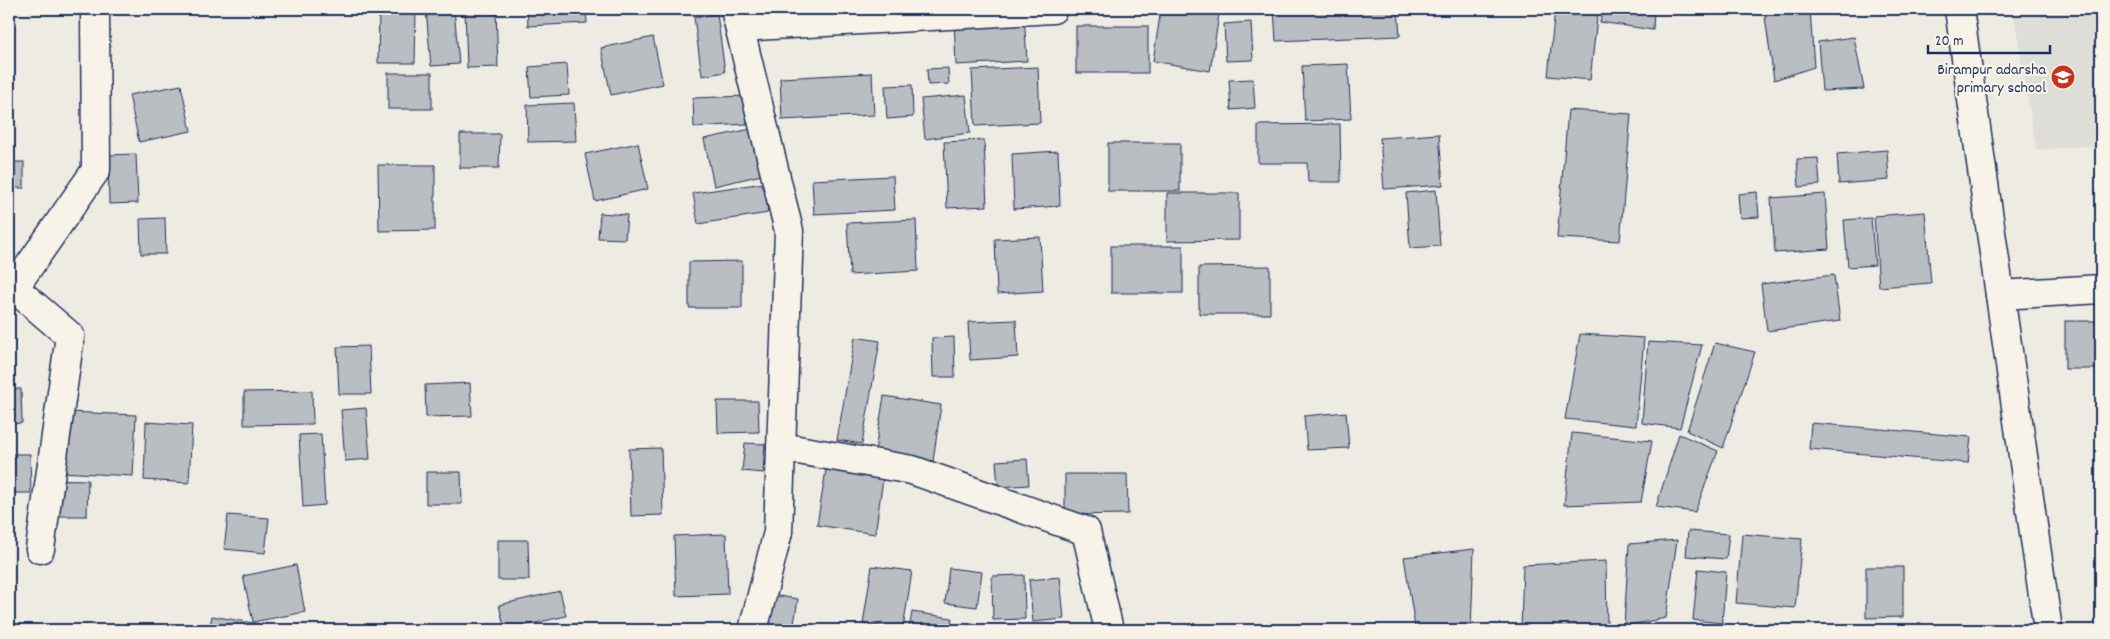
<svg xmlns="http://www.w3.org/2000/svg" width="2110" height="639" font-family="Dekko,sans-serif">
<style>
.built{fill:#deddd8}
.building{fill:#babdc2;stroke:#1b2f5e}
.lines{fill:none;stroke-linecap:round;stroke-linejoin:round}
.minor-casing{stroke:#1b2f5e;stroke-width:31}
.minor{stroke:#f7f3e8;stroke-width:28}
.labels{text-anchor:middle;stroke-width:4.5;stroke-linejoin:round;paint-order:stroke}
.poi-label{font-size:16px;fill:#1b2f5e;stroke:#f7f3e8;text-anchor:end}
</style>
<rect width="100%" height="100%" fill="#eeebe2"/>
<filter id="ink" filterUnits="userSpaceOnUse"><feTurbulence type="fractalNoise" baseFrequency=".02" numOctaves="2"/><feDisplacementMap in="SourceGraphic" scale="10" xChannelSelector="R" yChannelSelector="G"/><feConvolveMatrix kernelMatrix="1 2 1 2 8 2 1 2 1" color-interpolation-filters="sRGB"/></filter>
<g filter="url(#ink)">
<path class="built" d="M 2013,9 L 2101,9 L 2101,145 L 2036,150 Z"/>
<g class="building">
<path d="M 379,9 L 416,9 L 415,63 L 378,63 Z"/>
<path d="M 426,9 L 454,9 L 459,64 L 431,66 Z"/>
<path d="M 465,9 L 496,9 L 498,67 L 467,68 Z"/>
<path d="M 527,9 L 586,9 L 587,23 L 528,26 Z"/>
<path d="M 1161,9 L 1179,9 L 1219,15 L 1210,71 L 1153,61 Z"/>
<path d="M 1274,9 L 1398,9 L 1400,36 L 1276,41 Z"/>
<path d="M 1555,9 L 1598,9 L 1590,80 L 1548,76 Z"/>
<path d="M 1603,9 L 1654,9 L 1653,30 L 1600,22 Z"/>
<path d="M 1773,9 L 1810,9 L 1814,67 L 1774,80 L 1764,10 Z"/>
<path d="M 717,14 L 725,72 L 702,76 L 694,17 Z"/>
<path d="M 1024,14 L 1027,61 L 956,65 L 954,18 Z"/>
<path d="M 1251,22 L 1253,60 L 1226,61 L 1224,24 Z"/>
<rect x="1076" y="26" width="72" height="47"/>
<path d="M 653,37 L 663,84 L 611,95 L 601,48 Z"/>
<path d="M 1854,37 L 1864,89 L 1822,91 L 1818,42 Z"/>
<path d="M 567,64 L 569,95 L 531,97 L 529,67 Z"/>
<path d="M 1348,64 L 1351,119 L 1305,121 L 1302,66 Z"/>
<path d="M 1038,67 L 1040,123 L 975,126 L 972,70 Z"/>
<path d="M 948,68 L 949,84 L 928,85 L 927,69 Z"/>
<rect x="388" y="73" width="44" height="36"/>
<path d="M 872,73 L 874,115 L 782,120 L 780,78 Z"/>
<path d="M 1253,79 L 1255,108 L 1231,110 L 1229,80 Z"/>
<path d="M 181,85 L 191,131 L 139,142 L 129,95 Z"/>
<path d="M 912,85 L 913,117 L 887,119 L 885,86 Z"/>
<path d="M 966,95 L 970,133 L 925,139 L 921,99 Z"/>
<path d="M 746,96 L 747,124 L 694,127 L 693,98 Z"/>
<path d="M 574,103 L 576,141 L 528,142 L 527,105 Z"/>
<path d="M 1568,110 L 1631,114 L 1620,241 L 1557,238 Z"/>
<path d="M 1340,124 L 1341,182 L 1308,182 L 1307,163 L 1258,163 L 1258,125 Z"/>
<path d="M 756,128 L 766,174 L 714,186 L 704,139 Z"/>
<path d="M 460,134 L 500,134 L 499,168 L 460,168 Z"/>
<path d="M 1439,134 L 1443,185 L 1384,189 L 1380,138 Z"/>
<path d="M 984,140 L 987,206 L 947,208 L 944,142 Z"/>
<path d="M 638,143 L 648,189 L 595,201 L 585,154 Z"/>
<rect x="1108" y="143" width="72" height="48"/>
<path d="M 1887,150 L 1889,180 L 1839,184 L 1837,154 Z"/>
<path d="M 1058,151 L 1060,206 L 1014,209 L 1012,154 Z"/>
<path d="M 136,154 L 138,203 L 109,204 L 108,155 Z"/>
<path d="M 1818,158 L 1820,185 L 1799,187 L 1797,159 Z"/>
<rect x="9" y="162" width="15" height="26"/>
<path d="M 378,165 L 435,165 L 435,230 L 379,231 Z"/>
<path d="M 893,176 L 895,210 L 814,214 L 812,180 Z"/>
<path d="M 764,183 L 768,213 L 698,224 L 693,193 Z"/>
<path d="M 1436,190 L 1440,246 L 1410,248 L 1406,193 Z"/>
<path d="M 1757,192 L 1759,217 L 1740,218 L 1738,194 Z"/>
<path d="M 1167,193 L 1239,193 L 1239,240 L 1167,241 Z"/>
<path d="M 1825,194 L 1829,249 L 1775,253 L 1771,198 Z"/>
<path d="M 1925,212 L 1931,283 L 1879,287 L 1874,216 Z"/>
<path d="M 600,213 L 627,215 L 625,239 L 598,238 Z"/>
<path d="M 165,218 L 166,254 L 141,254 L 140,219 Z"/>
<path d="M 1871,218 L 1875,265 L 1848,267 L 1844,220 Z"/>
<path d="M 916,220 L 918,271 L 850,275 L 847,223 Z"/>
<path d="M 1040,237 L 1043,291 L 997,294 L 995,239 Z"/>
<rect x="1111" y="246" width="72" height="47"/>
<path d="M 742,261 L 742,308 L 689,308 L 689,262 Z"/>
<path d="M 1270,266 L 1270,314 L 1199,314 L 1199,267 Z"/>
<path d="M 1834,275 L 1840,321 L 1767,331 L 1761,284 Z"/>
<path d="M 1016,320 L 1018,357 L 970,360 L 968,322 Z"/>
<rect x="2065" y="321" width="36" height="48"/>
<path d="M 1580,334 L 1644,338 L 1636,426 L 1565,419 Z"/>
<path d="M 855,337 L 880,341 L 862,444 L 837,440 Z"/>
<path d="M 954,337 L 955,377 L 933,377 L 932,338 Z"/>
<path d="M 1648,342 L 1702,345 L 1680,428 L 1642,423 Z"/>
<path d="M 1715,343 L 1755,352 L 1723,448 L 1687,431 Z"/>
<path d="M 369,346 L 371,394 L 339,394 L 337,347 Z"/>
<path d="M 470,383 L 472,416 L 426,417 L 425,385 Z"/>
<path d="M 9,389 L 21,389 L 22,423 L 9,424 Z"/>
<path d="M 312,391 L 313,424 L 244,425 L 244,392 Z"/>
<path d="M 884,396 L 941,405 L 933,461 L 875,451 Z"/>
<path d="M 717,401 L 758,401 L 759,432 L 718,433 Z"/>
<path d="M 366,408 L 370,459 L 345,461 L 341,410 Z"/>
<path d="M 45,411 L 136,415 L 133,476 L 42,471 Z"/>
<path d="M 1346,412 L 1349,448 L 1307,450 L 1304,416 Z"/>
<path d="M 146,422 L 192,425 L 189,483 L 144,480 Z"/>
<path d="M 1811,423 L 1971,437 L 1968,463 L 1809,449 Z"/>
<path d="M 1572,433 L 1652,441 L 1641,502 L 1564,505 Z"/>
<path d="M 321,434 L 325,505 L 303,507 L 299,435 Z"/>
<path d="M 1679,434 L 1718,451 L 1695,512 L 1656,507 Z"/>
<path d="M 745,443 L 765,444 L 763,473 L 742,471 Z"/>
<path d="M 661,448 L 663,515 L 631,516 L 629,449 Z"/>
<path d="M 9,454 L 30,454 L 31,493 L 9,493 Z"/>
<path d="M 1027,459 L 1029,485 L 998,487 L 996,461 Z"/>
<path d="M 826,470 L 883,479 L 875,534 L 817,525 Z"/>
<path d="M 426,472 L 461,472 L 462,504 L 426,504 Z"/>
<path d="M 1065,474 L 1127,474 L 1128,514 L 1065,515 Z"/>
<path d="M 39,479 L 88,480 L 87,516 L 38,516 Z"/>
<path d="M 228,515 L 269,518 L 265,553 L 224,549 Z"/>
<path d="M 1688,531 L 1729,534 L 1726,559 L 1686,556 Z"/>
<path d="M 726,534 L 728,594 L 676,596 L 674,536 Z"/>
<path d="M 1742,534 L 1802,539 L 1795,608 L 1736,603 Z"/>
<path d="M 498,540 L 528,540 L 529,580 L 498,580 Z"/>
<path d="M 1677,540 L 1666,618 L 1624,626 L 1629,544 Z"/>
<path d="M 1474,549 L 1471,630 L 1430,630 L 1415,627 L 1404,557 Z"/>
<path d="M 1606,561 L 1607,630 L 1521,630 L 1523,565 Z"/>
<path d="M 296,565 L 305,612 L 253,622 L 243,576 Z"/>
<path d="M 872,566 L 912,571 L 903,629 L 863,624 Z"/>
<path d="M 1866,567 L 1903,567 L 1903,617 L 1866,618 Z"/>
<path d="M 949,568 L 982,572 L 977,607 L 945,603 Z"/>
<path d="M 1698,569 L 1726,572 L 1722,623 L 1693,620 Z"/>
<path d="M 1024,575 L 1025,619 L 993,620 L 992,576 Z"/>
<path d="M 1060,577 L 1064,619 L 1033,622 L 1029,580 Z"/>
<path d="M 560,591 L 566,616 L 505,630 L 499,605 Z"/>
<path d="M 772,595 L 798,599 L 793,630 L 766,630 Z"/>
<path d="M 912,612 L 952,618 L 950,630 L 909,630 Z"/>
<path d="M 212,616 L 259,624 L 258,630 L 209,630 Z"/>
<path d="M 95,627 L 96,630 L 78,630 Z"/>
<path d="M 963,627 L 984,630 L 962,630 Z"/>
</g>
<g class="lines">
<defs>
<g id="minor">
<path d="M 735,9 L 789,231 L 778,532 L 753,630"/>
<path d="M 1959,9 L 2048,630"/>
<path d="M 740,27 L 1053,9"/>
<path d="M 14,288 L 70,336 L 40,549"/>
<path d="M 9,289 L 14,288 L 96,170 L 95,9"/>
<path d="M 2000,295 L 2101,289"/>
<path d="M 781,447 L 912,470 L 1086,531 L 1109,630"/>
</g>
</defs>
<use href="#minor" class="minor-casing"/>
<use href="#minor" class="minor"/>
</g>
</g>
<defs>
<symbol id="school-disc" viewBox="-11 -11 22 22"><circle r="9.5" fill="#c8321e" stroke="#f7f3e8"/><path d="M0-5L7-2L0 1L-7-2ZM-4 1L0 2.5L4 1V4Q0 6-4 4Z" fill="#fff"/></symbol>
</defs>
<g fill-rule="evenodd">
<use href="#school-disc" x="2049" y="63" width="28" height="28"/>
</g>
<g class="labels">
<g class="poi-label">
<text x="2046" y="74">Birampur adarsha<tspan x="2046" dy="18">primary school</tspan></text>
</g>
</g>
<rect width="2110" height="639" fill="none" stroke="#f7f3e8" stroke-width="30"/>
<rect x="15" y="15" width="2080" height="609" fill="none" stroke="#1b2f5e" stroke-width="2" filter="url(#ink)"/>
<path d="M1928 45v8h122v-8" fill="none" stroke="#1b2f5e" stroke-width="2.5"/>
<text x="1935" y="45" font-size="15" fill="#1b2f5e" stroke="#f7f3e8" stroke-width="4" paint-order="stroke">20 m</text>
</svg>
